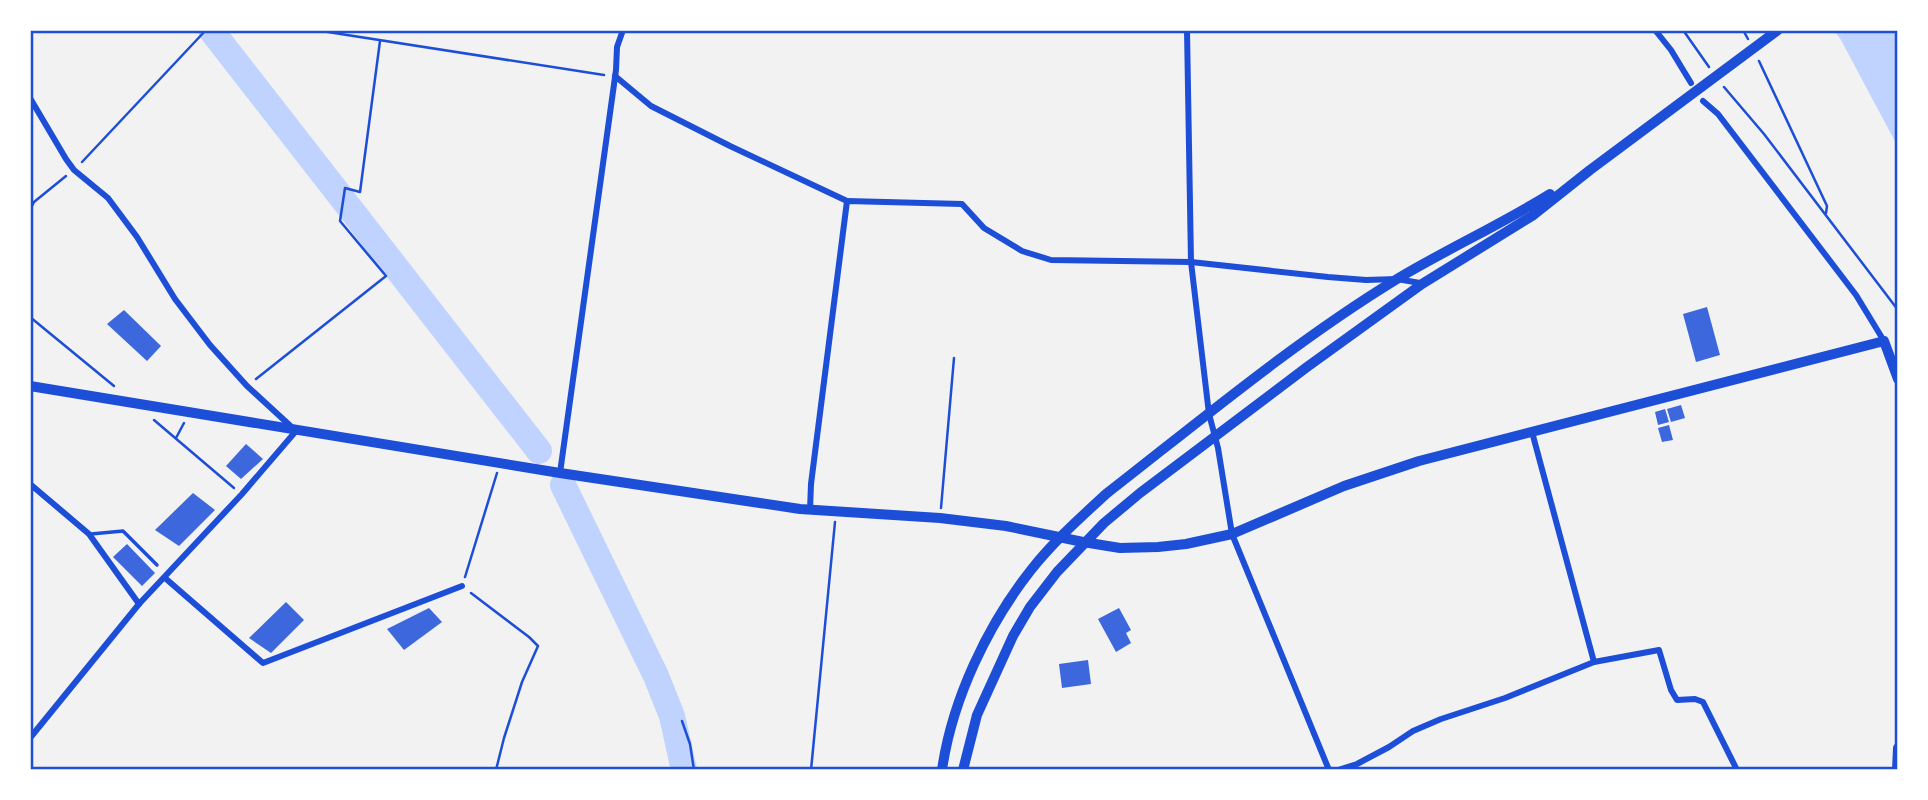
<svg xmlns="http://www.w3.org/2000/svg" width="1928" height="800" font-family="Barlow,sans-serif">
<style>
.water{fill:#bfd3fe}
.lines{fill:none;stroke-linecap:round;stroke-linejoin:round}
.river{stroke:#bfd3fe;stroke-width:26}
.building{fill:#3d67dc}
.path{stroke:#1d4ed8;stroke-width:2.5}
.service{stroke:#1d4ed8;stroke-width:3.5}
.minor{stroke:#1d4ed8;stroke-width:6}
.primary{stroke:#1d4ed8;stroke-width:10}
.trunk{stroke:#1d4ed8;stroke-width:10}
.neatline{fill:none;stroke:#1d4ed8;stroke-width:2.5}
</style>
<rect width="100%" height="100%" fill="#f2f2f2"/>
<path class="water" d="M 1834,30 L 1898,30 L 1898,147 L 1841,40 Z"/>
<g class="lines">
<g class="river">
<path d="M 211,30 L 539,451"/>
<path d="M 563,485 L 656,676 L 672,716 L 684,770"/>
</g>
</g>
<g class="building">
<path d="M 1707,307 L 1720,355 L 1696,362 L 1683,314 Z"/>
<path d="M 124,310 L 161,346 L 147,361 L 107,324 Z"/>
<path d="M 1681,405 L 1685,418 L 1671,422 L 1667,409 Z"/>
<path d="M 1665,409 L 1669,422 L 1658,425 L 1655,412 Z"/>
<path d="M 1669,425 L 1673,440 L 1662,442 L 1658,428 Z"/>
<path d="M 246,444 L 263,459 L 241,479 L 226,466 Z"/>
<path d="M 193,493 L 215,510 L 179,546 L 155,530 Z"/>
<path d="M 127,544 L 155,573 L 142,586 L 113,557 Z"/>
<path d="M 286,602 L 304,620 L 271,653 L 249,638 Z"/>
<path d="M 429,608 L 442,622 L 404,650 L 387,629 Z"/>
<path d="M 1119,608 L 1131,630 L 1126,633 L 1131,643 L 1116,652 L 1098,619 Z"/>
<path d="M 1088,660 L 1091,684 L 1062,688 L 1059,664 Z"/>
</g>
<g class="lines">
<g class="path">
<path d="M 315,30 L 604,75"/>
<path d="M 1683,30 L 1709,67"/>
<path d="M 1743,30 L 1748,39"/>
<path d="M 1759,61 L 1827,206 L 1826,213"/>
<path d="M 1724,87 L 1764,134 L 1898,310"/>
<path d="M 82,162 L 206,30"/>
<path d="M 30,210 L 34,202 L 66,176"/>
<path d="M 30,317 L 114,386"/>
<path d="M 256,379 L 386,276 L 340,221 L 345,188 L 360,192 L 380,41"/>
<path d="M 154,420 L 234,488"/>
<path d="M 176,438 L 184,423"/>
<path d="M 941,508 L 954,358"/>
<path d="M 465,577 L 497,473"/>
<path d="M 471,593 L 529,637 L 538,646 L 522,682 L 504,738 L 496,770"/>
<path d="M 682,721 L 690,744 L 694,770"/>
<path d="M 811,770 L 835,522"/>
</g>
<path class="service" d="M 91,534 L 123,531 L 157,565"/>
<g class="minor">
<path d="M 1187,30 L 1191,262 L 1209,414 L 1218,448 L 1232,534 L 1329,770"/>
<path d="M 1655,30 L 1671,50 L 1691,83"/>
<path d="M 615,76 L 651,106 L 730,146 L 847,201"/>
<path d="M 30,98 L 66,159 L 74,170 L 108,198 L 137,237 L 175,299 L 210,345 L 247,386 L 296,431 L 242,494 L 139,604 L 30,738"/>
<path d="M 1703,101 L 1718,114 L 1856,295 L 1884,341"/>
<path d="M 1532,432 L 1594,662 L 1659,650 L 1671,690 L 1677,700 L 1695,699 L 1703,702 L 1737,770"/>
<path d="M 560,473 L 616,70 L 617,47 L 623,30"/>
<path d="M 30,484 L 89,534 L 139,604"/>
<path d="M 810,510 L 811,484 L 847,201 L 962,204 L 984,228 L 1022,251 L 1051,260 L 1191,262 L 1328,277 L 1366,280 L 1397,279 L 1420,283"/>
<path d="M 165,578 L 263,663 L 462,586"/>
<path d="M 1338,770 L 1357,764 L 1389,747 L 1413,731 L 1441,719 L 1505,698 L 1594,662"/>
</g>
<g class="primary">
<path d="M 30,386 L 560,473 L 800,509 L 940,518 L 1006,526 L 1083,542 L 1120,548 L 1158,547 L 1186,544 L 1232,534 L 1344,486 L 1419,461 L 1884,341 L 1898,379"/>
<path d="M 1897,770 L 1898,748"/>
</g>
<g class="trunk">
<path d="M 942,770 C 952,700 987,626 1031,570 C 1053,542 1080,518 1106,494 C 1201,420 1294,342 1397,279 C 1447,249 1500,225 1550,194"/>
<path d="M 963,770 L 977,715 L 1013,636 L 1030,607 L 1057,572 L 1104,523 L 1140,493 L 1307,367 L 1422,284 L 1532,216 L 1590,170 L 1778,30"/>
</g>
</g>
<rect width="1928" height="800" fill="none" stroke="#ffffff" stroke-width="63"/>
<rect x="32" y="32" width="1864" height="736" class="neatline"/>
</svg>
